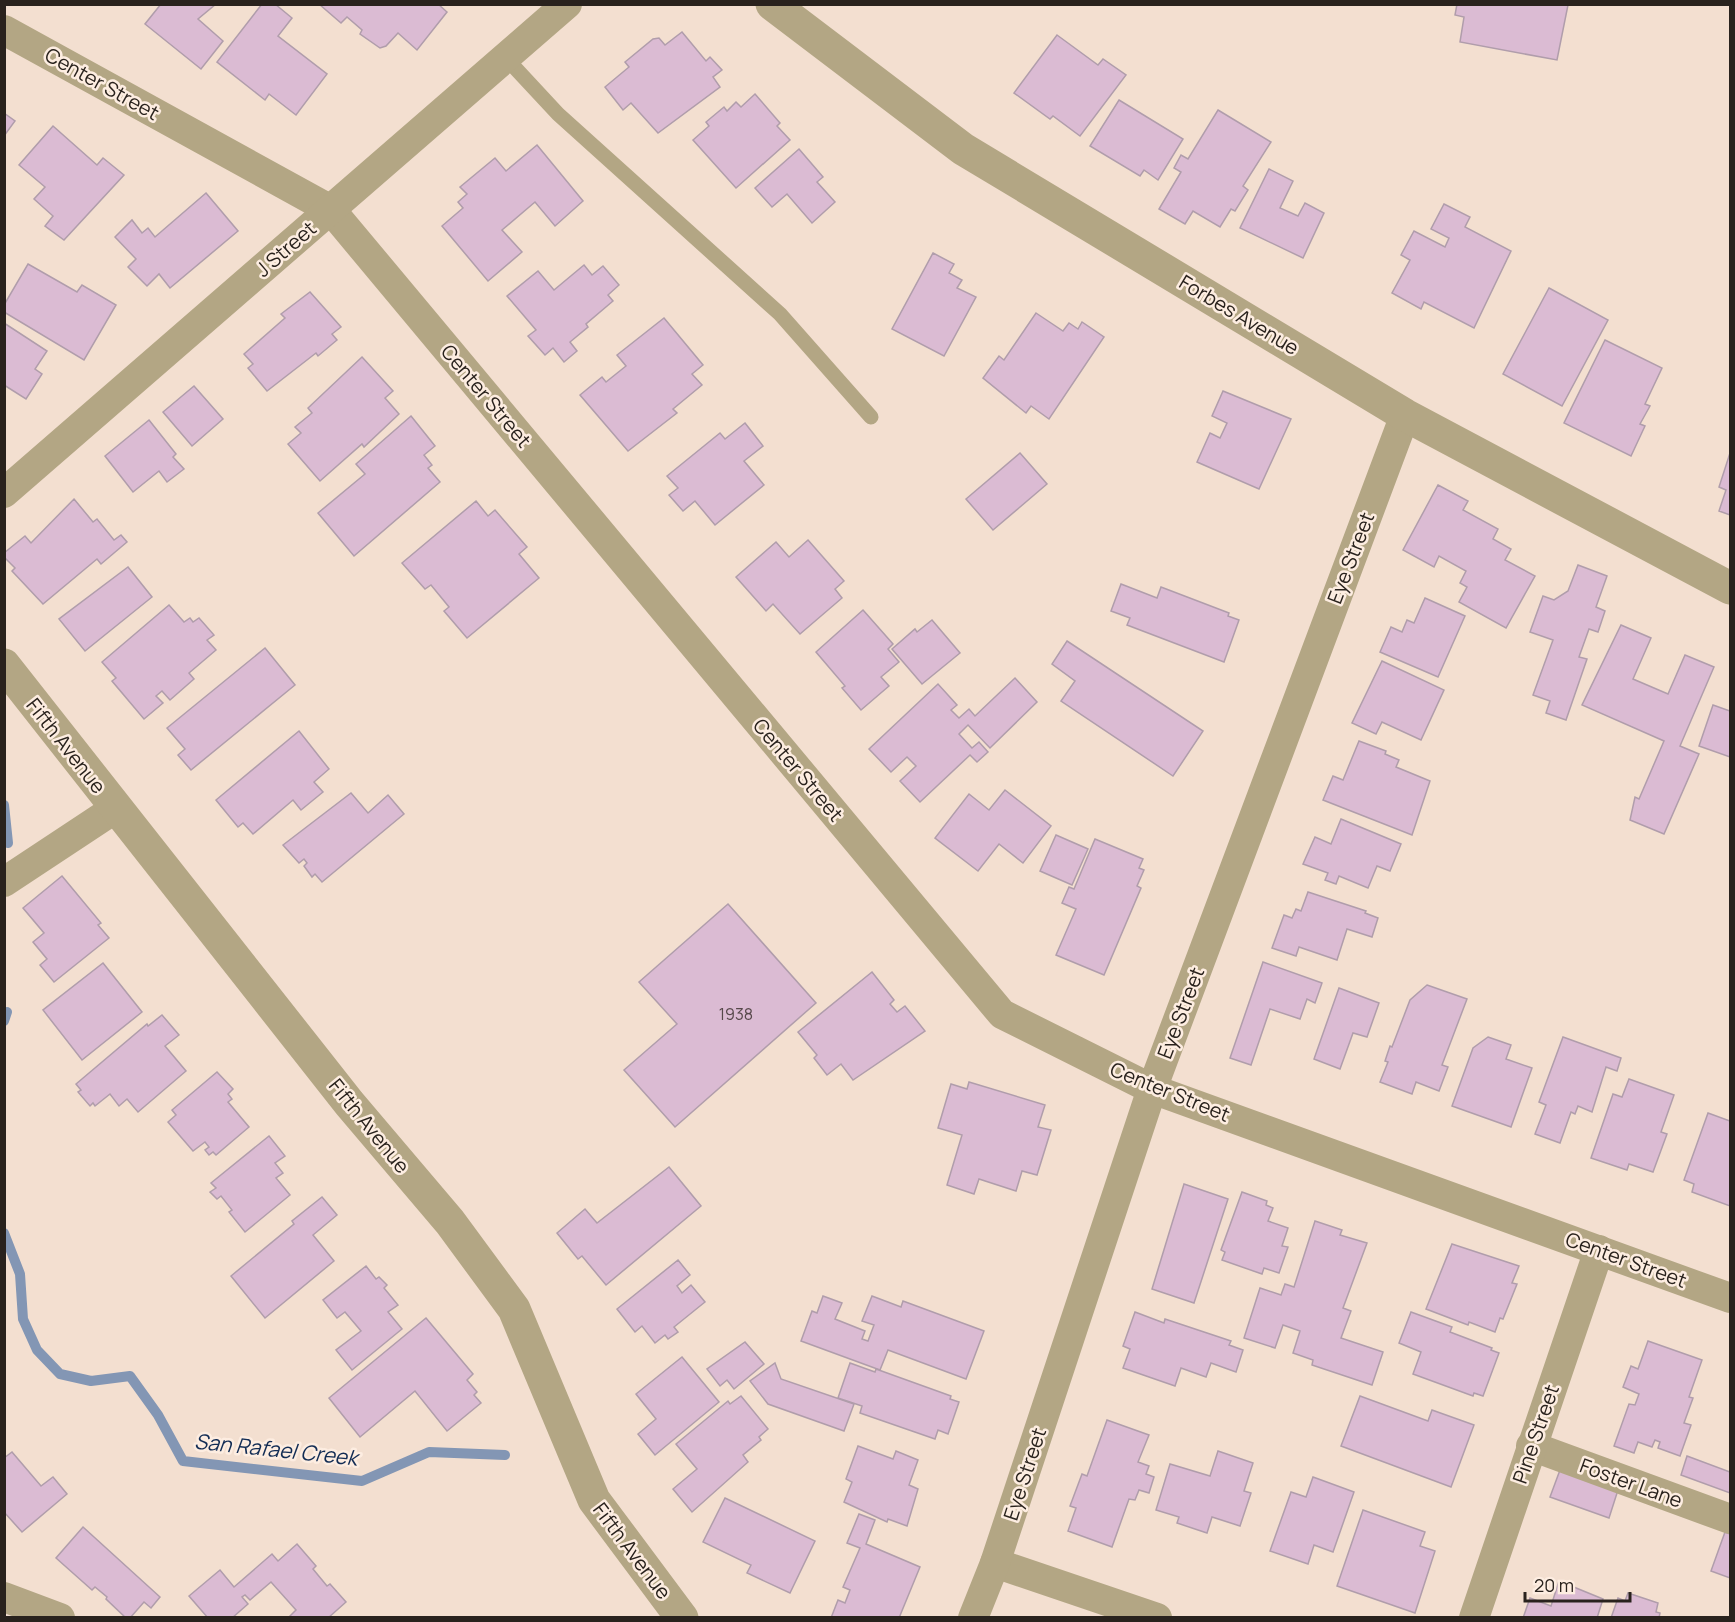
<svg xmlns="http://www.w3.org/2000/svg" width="1735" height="1622" font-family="Manrope,sans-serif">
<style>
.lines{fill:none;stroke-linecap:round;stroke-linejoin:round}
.stream{stroke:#8396b4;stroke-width:10}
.building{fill:#dbbbd3;stroke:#b09dab;stroke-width:1.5}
.service{stroke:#b3a684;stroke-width:15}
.minor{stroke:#b3a684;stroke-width:30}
.tertiary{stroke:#b3a684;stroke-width:33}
.labels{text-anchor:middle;stroke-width:5;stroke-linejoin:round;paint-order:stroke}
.number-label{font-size:16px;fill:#56484a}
.street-label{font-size:20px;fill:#29221d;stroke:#fdede1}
.water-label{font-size:21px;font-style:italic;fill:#122c54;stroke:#fdede1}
</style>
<rect width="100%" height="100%" fill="#f3dfd0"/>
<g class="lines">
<g class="stream">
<path d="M 4,805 L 8,843"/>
<path d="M 4,1021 L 7,1012"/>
<path d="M 4,1233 L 20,1274 L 23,1319 L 37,1350 L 60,1374 L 91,1381 L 130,1376 L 158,1415 L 183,1461 L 362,1481 L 429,1452 L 505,1455"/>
</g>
</g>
<g class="building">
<path d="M 161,4 L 216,4 L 198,19 L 223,41 L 201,69 L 145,24 Z"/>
<path d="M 262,4 L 275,4 L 292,18 L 278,36 L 327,74 L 296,115 L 269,94 L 265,100 L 217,62 Z"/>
<path d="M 319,4 L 438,4 L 447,12 L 417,50 L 398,33 L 386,46 L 380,48 L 360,34 L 362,30 L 347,17 L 341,23 Z"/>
<path d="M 1457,4 L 1568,5 L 1557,60 L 1460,42 L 1464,17 L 1455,15 Z"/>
<path d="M 682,32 L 706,61 L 710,57 L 722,70 L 713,77 L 720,87 L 658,133 L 631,103 L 623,110 L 605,87 L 629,67 L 625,62 L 653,39 L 659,38 L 665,45 Z"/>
<path d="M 1057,35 L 1098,65 L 1103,59 L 1126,75 L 1080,136 L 1053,116 L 1050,119 L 1014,93 Z"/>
<path d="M 755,94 L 780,123 L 777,126 L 790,140 L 736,188 L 693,140 L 709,126 L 706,122 L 724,107 L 727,111 L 736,102 L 741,107 Z"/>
<path d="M 1119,100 L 1183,139 L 1158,180 L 1144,170 L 1140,176 L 1090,146 Z"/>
<path d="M 1218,110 L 1271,142 L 1243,186 L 1248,190 L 1235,211 L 1231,209 L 1220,227 L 1193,211 L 1185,224 L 1159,209 L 1181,172 L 1174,168 L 1181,155 L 1188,159 Z"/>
<path d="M 4,113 L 15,121 L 4,136 Z"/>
<path d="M 53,126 L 97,165 L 103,158 L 124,175 L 64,240 L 45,226 L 53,216 L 34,199 L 45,187 L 19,165 Z"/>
<path d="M 537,145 L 583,201 L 555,226 L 535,202 L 502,230 L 522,252 L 488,281 L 442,226 L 463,208 L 458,202 L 467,194 L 460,187 L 495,158 L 506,171 Z"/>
<path d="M 799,149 L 823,177 L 817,182 L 835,202 L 812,223 L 787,194 L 772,207 L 755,188 Z"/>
<path d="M 1269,169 L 1293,181 L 1280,208 L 1298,216 L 1305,203 L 1324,213 L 1303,258 L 1240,228 Z"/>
<path d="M 206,193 L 238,231 L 170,288 L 159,274 L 147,286 L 128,267 L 136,259 L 115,237 L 132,220 L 142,233 L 148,228 L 155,237 Z"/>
<path d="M 1444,204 L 1470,217 L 1465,227 L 1511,251 L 1474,328 L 1424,302 L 1421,309 L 1392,293 L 1410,260 L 1401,255 L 1414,231 L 1445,247 L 1449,238 L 1431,229 Z"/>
<path d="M 933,253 L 954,264 L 949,273 L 962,280 L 957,288 L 976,297 L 944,356 L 892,329 Z"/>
<path d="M 28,264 L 77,292 L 82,285 L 116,305 L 84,360 L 4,312 L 4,305 Z"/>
<path d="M 584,265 L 592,275 L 603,266 L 619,285 L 608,295 L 613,301 L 586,324 L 588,327 L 570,342 L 577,351 L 564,362 L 553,348 L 545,355 L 528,336 L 536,330 L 507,296 L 538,271 L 554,290 Z"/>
<path d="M 1549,288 L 1608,320 L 1562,406 L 1503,374 Z"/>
<path d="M 310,292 L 341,327 L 332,334 L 337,340 L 318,356 L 316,353 L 267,391 L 248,368 L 253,364 L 244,354 L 285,318 L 281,314 Z"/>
<path d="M 1036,313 L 1063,331 L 1069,323 L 1078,329 L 1082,322 L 1104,337 L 1049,419 L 1031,406 L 1026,413 L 983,378 L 999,356 L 1004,360 Z"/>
<path d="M 664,318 L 703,365 L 692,374 L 702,385 L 673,409 L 677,413 L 628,451 L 580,395 L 602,377 L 606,382 L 626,366 L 617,355 Z"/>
<path d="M 4,323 L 47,351 L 35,369 L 42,374 L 26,399 L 4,385 Z"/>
<path d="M 1605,340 L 1662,368 L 1645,404 L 1650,406 L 1640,424 L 1645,426 L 1631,456 L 1564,423 Z"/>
<path d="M 362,357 L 393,391 L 385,398 L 399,414 L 364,447 L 362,444 L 320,481 L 288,444 L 301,433 L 295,427 L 312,413 L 308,408 Z"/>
<path d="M 194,386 L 223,419 L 192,446 L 163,412 Z"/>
<path d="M 1223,391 L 1291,419 L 1259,489 L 1197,462 L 1210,433 L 1220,438 L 1227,423 L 1212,416 Z"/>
<path d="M 411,416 L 435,446 L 424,455 L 432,465 L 428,468 L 440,482 L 354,556 L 318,513 L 365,474 L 356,464 Z"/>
<path d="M 149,420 L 176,454 L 173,457 L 184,469 L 167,482 L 159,471 L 133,492 L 105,456 Z"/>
<path d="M 745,423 L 763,446 L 744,461 L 764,485 L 715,525 L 695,501 L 683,511 L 669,495 L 678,488 L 667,476 L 720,433 L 725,439 Z"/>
<path d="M 1020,453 L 1047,484 L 993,530 L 966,499 Z"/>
<path d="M 1730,453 L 1730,515 L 1719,511 L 1726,490 L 1719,487 Z"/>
<path d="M 1438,485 L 1468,501 L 1463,510 L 1498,529 L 1493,539 L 1511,549 L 1505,560 L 1535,576 L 1506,628 L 1459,602 L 1467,587 L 1460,583 L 1466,571 L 1439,556 L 1434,567 L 1403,550 Z"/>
<path d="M 74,499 L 93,522 L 97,519 L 114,540 L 121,535 L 127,542 L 101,564 L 97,559 L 43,604 L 12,571 L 15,568 L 4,557 L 4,553 L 25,536 L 31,543 Z"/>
<path d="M 476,501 L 488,516 L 495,510 L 527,547 L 519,554 L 539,578 L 467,638 L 444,611 L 449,607 L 431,585 L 425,589 L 402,563 Z"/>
<path d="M 808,540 L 844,581 L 835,589 L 842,598 L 800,634 L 773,604 L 766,611 L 736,577 L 776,542 L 789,557 Z"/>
<path d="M 1578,565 L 1607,576 L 1596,607 L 1605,611 L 1598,632 L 1589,629 L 1579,657 L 1587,659 L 1566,720 L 1546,713 L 1550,701 L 1533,695 L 1553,640 L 1530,632 L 1543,596 L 1554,600 L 1568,591 Z"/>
<path d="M 128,567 L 152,597 L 85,651 L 59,619 Z"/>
<path d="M 1121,584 L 1157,598 L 1161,587 L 1229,613 L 1228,616 L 1239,620 L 1224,662 L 1127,625 L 1130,618 L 1111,611 Z"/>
<path d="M 1425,598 L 1465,616 L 1438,677 L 1380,652 L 1391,627 L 1402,632 L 1407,620 L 1414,623 Z"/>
<path d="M 169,605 L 184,622 L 190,618 L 193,622 L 199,618 L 214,635 L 207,640 L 216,650 L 189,673 L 194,679 L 170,700 L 162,691 L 156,696 L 163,703 L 144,719 L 112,681 L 116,678 L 102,662 Z"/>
<path d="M 863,610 L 893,644 L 888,649 L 899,662 L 881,677 L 889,686 L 861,710 L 842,688 L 845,686 L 816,652 Z"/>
<path d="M 932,620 L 960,653 L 922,684 L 892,649 L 915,629 L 917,632 Z"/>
<path d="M 1621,625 L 1651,638 L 1633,679 L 1668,694 L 1685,655 L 1714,667 L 1680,746 L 1699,754 L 1664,834 L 1630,820 L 1635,797 L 1639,799 L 1664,741 L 1582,705 Z"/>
<path d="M 1067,641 L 1203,731 L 1173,776 L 1061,701 L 1075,681 L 1052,664 Z"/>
<path d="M 265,648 L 295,685 L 191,770 L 178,755 L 185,749 L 167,728 Z"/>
<path d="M 1382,661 L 1444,690 L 1421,740 L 1382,722 L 1376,734 L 1352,723 Z"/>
<path d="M 1015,678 L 1037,702 L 990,748 L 968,725 L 959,734 L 972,748 L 979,742 L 988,752 L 977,762 L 970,755 L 920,802 L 900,781 L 916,766 L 907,757 L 891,772 L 869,749 L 938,684 L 957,705 L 951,710 L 959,718 L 969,709 L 975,716 Z"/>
<path d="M 1713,705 L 1730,711 L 1730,757 L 1699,746 Z"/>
<path d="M 299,731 L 329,769 L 314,782 L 323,792 L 301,810 L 293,800 L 253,834 L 243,823 L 238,827 L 216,800 Z"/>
<path d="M 1359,741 L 1386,751 L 1385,754 L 1399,760 L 1396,767 L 1430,781 L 1412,835 L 1323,800 L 1333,776 L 1343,780 Z"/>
<path d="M 1005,790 L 1051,826 L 1023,863 L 999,844 L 978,871 L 935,838 L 969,794 L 989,810 Z"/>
<path d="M 351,793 L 368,813 L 388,795 L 404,814 L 322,882 L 315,874 L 312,877 L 304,866 L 307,863 L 304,859 L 299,863 L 283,845 Z"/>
<path d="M 1341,819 L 1401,844 L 1390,871 L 1377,866 L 1368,888 L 1339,876 L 1336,884 L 1325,880 L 1328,873 L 1303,864 L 1315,837 L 1331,844 Z"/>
<path d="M 1056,835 L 1088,849 L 1072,885 L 1040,871 Z"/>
<path d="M 1095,839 L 1143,859 L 1139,868 L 1144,870 L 1137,886 L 1141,888 L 1104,975 L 1056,955 L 1076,909 L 1062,903 L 1069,887 L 1074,889 Z"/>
<path d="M 62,876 L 101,923 L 98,925 L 109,938 L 54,982 L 40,965 L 47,959 L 33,942 L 44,933 L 23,908 Z"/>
<path d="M 1308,892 L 1366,911 L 1365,913 L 1378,918 L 1372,937 L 1347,929 L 1337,960 L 1299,947 L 1296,956 L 1272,948 L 1284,915 L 1292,918 L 1296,909 L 1301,911 Z"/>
<path d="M 728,904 L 816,1003 L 675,1127 L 624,1070 L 677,1024 L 639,982 Z"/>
<path d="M 1263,962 L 1322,983 L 1315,1003 L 1307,999 L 1300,1019 L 1270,1009 L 1251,1065 L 1230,1058 Z"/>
<path d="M 103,963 L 142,1012 L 82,1060 L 43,1010 Z"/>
<path d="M 872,972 L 894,1000 L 890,1004 L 897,1012 L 905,1006 L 925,1031 L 853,1080 L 841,1064 L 827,1075 L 814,1058 L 817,1055 L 798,1032 Z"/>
<path d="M 1427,985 L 1467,999 L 1442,1065 L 1448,1067 L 1439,1091 L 1416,1082 L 1412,1094 L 1380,1082 L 1388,1062 L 1385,1061 L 1390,1046 L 1392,1047 L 1410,1000 Z"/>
<path d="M 1339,988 L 1379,1003 L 1367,1037 L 1353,1033 L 1340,1069 L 1314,1059 Z"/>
<path d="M 162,1015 L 179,1035 L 165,1046 L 186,1071 L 138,1112 L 127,1099 L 119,1106 L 110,1094 L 95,1106 L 93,1103 L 90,1106 L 78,1092 L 81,1090 L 76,1084 L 147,1024 L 148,1026 Z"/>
<path d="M 1488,1037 L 1511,1045 L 1506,1059 L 1532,1068 L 1511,1127 L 1452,1106 L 1473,1048 Z"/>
<path d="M 1563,1037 L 1621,1058 L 1617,1071 L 1606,1067 L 1592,1112 L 1578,1106 L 1575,1114 L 1571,1112 L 1560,1143 L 1535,1134 L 1546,1105 L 1539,1102 Z"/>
<path d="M 217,1072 L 233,1089 L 228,1094 L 232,1099 L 228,1102 L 249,1127 L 216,1155 L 213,1152 L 209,1155 L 205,1150 L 209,1147 L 205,1142 L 193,1151 L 168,1122 L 176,1115 L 172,1110 Z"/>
<path d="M 1629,1079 L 1674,1095 L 1661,1132 L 1667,1134 L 1653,1172 L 1629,1164 L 1627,1170 L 1591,1158 L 1613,1094 L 1622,1097 Z"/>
<path d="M 969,1082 L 1045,1105 L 1038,1127 L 1051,1130 L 1037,1175 L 1022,1171 L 1016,1191 L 979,1179 L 974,1194 L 947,1185 L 962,1135 L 938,1128 L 951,1084 L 967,1089 Z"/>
<path d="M 1708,1113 L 1730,1121 L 1730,1206 L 1692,1192 L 1694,1184 L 1684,1180 Z"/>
<path d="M 269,1136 L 285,1156 L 275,1163 L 283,1173 L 276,1178 L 290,1195 L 245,1232 L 229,1212 L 232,1210 L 221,1196 L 217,1199 L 210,1192 L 216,1188 L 211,1183 Z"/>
<path d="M 669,1167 L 701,1206 L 606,1285 L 582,1256 L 578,1259 L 557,1233 L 585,1209 L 597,1223 Z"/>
<path d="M 1184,1184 L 1228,1199 L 1194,1303 L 1152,1289 Z"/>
<path d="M 1242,1192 L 1267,1201 L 1266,1205 L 1273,1208 L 1268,1221 L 1288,1228 L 1282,1246 L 1288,1247 L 1279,1273 L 1264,1268 L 1262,1274 L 1222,1260 L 1225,1252 L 1221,1250 Z"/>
<path d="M 322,1197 L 337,1215 L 313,1235 L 334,1261 L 265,1318 L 231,1276 L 294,1224 L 292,1221 Z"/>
<path d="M 1315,1221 L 1342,1230 L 1340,1235 L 1367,1243 L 1343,1308 L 1351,1311 L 1341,1338 L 1383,1352 L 1372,1385 L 1312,1365 L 1313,1360 L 1293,1353 L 1300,1331 L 1283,1325 L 1275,1348 L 1244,1338 L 1260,1288 L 1281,1295 L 1285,1284 L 1294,1287 Z"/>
<path d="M 1452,1244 L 1519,1266 L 1512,1283 L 1517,1284 L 1503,1319 L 1500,1318 L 1495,1332 L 1469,1322 L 1468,1325 L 1426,1309 Z"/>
<path d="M 678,1260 L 690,1275 L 677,1286 L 682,1293 L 691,1285 L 705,1302 L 674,1327 L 678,1332 L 668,1339 L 665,1335 L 655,1343 L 642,1326 L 635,1332 L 617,1309 Z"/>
<path d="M 366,1266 L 376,1279 L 379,1277 L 387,1285 L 384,1288 L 398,1305 L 388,1312 L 402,1329 L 352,1370 L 336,1350 L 361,1331 L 345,1312 L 337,1318 L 323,1300 Z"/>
<path d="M 823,1296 L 842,1303 L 835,1319 L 865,1331 L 862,1339 L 868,1341 L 874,1325 L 862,1321 L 872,1296 L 901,1307 L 903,1301 L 984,1331 L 966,1379 L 888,1350 L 880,1370 L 801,1341 L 812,1311 L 817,1313 Z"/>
<path d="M 1135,1312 L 1164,1323 L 1165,1319 L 1231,1341 L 1229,1345 L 1243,1350 L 1236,1372 L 1211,1363 L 1206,1377 L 1181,1368 L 1175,1386 L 1123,1368 L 1130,1349 L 1123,1346 Z"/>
<path d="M 1411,1312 L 1452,1327 L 1450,1332 L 1492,1348 L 1491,1350 L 1499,1353 L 1483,1396 L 1474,1393 L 1473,1396 L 1413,1374 L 1421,1352 L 1399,1343 Z"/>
<path d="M 426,1318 L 473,1374 L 467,1380 L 477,1392 L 474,1395 L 481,1403 L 447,1431 L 415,1391 L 360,1437 L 329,1398 Z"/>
<path d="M 1648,1341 L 1702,1360 L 1689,1397 L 1693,1398 L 1684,1423 L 1691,1425 L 1680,1456 L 1658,1448 L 1660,1442 L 1655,1440 L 1652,1447 L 1638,1442 L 1634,1453 L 1614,1446 L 1629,1404 L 1635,1405 L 1639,1394 L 1623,1387 L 1631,1366 L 1638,1369 Z"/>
<path d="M 745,1342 L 764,1364 L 734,1389 L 727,1380 L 720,1386 L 707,1369 Z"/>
<path d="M 682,1357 L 719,1402 L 655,1455 L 638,1434 L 656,1419 L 636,1394 Z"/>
<path d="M 775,1363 L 781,1379 L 854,1404 L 844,1431 L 768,1404 L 750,1381 Z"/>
<path d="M 850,1363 L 875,1372 L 876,1369 L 951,1396 L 950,1399 L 959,1402 L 948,1434 L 938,1430 L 935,1439 L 860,1413 L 862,1406 L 838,1398 Z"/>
<path d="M 741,1396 L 768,1429 L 759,1437 L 761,1440 L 743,1455 L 748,1462 L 692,1512 L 673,1489 L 697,1469 L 676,1444 L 728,1401 L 730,1404 Z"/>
<path d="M 1360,1396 L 1428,1421 L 1432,1410 L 1474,1425 L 1451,1487 L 1341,1446 Z"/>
<path d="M 1107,1420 L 1149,1435 L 1138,1462 L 1149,1466 L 1146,1474 L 1154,1477 L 1149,1493 L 1139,1490 L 1135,1500 L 1129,1499 L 1112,1547 L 1068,1531 L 1076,1508 L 1070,1506 L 1082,1474 L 1087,1476 Z"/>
<path d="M 858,1446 L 893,1459 L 896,1451 L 918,1460 L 909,1485 L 918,1489 L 907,1526 L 888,1519 L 887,1522 L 844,1502 L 852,1482 L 846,1479 Z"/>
<path d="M 1218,1451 L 1253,1463 L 1244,1491 L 1251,1493 L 1240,1526 L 1212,1517 L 1207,1533 L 1177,1523 L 1179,1517 L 1156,1510 L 1170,1464 L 1210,1476 Z"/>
<path d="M 12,1452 L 41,1486 L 53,1477 L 67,1494 L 22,1532 L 4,1512 L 4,1458 Z"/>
<path d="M 1687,1456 L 1730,1472 L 1730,1493 L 1681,1475 Z"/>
<path d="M 1560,1470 L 1618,1490 L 1609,1518 L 1550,1497 Z"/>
<path d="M 1313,1477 L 1354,1492 L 1333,1552 L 1314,1545 L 1308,1564 L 1270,1551 L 1291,1492 L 1306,1497 Z"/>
<path d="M 725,1498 L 815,1541 L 790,1593 L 747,1573 L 751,1565 L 703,1542 Z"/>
<path d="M 1363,1510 L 1425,1532 L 1420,1546 L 1435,1551 L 1415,1613 L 1337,1586 Z"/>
<path d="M 859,1514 L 875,1520 L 866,1544 L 920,1567 L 899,1618 L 831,1618 L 838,1600 L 845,1603 L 850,1590 L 843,1587 L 860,1548 L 847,1543 Z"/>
<path d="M 83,1527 L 160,1597 L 151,1608 L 144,1602 L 130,1618 L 126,1618 L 106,1599 L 107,1597 L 95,1587 L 92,1590 L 56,1558 Z"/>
<path d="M 1725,1532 L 1730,1534 L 1730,1578 L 1711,1571 Z"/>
<path d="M 297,1544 L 316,1566 L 313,1569 L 327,1586 L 330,1584 L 346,1602 L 328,1618 L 288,1618 L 296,1610 L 271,1582 L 250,1600 L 245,1595 L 242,1597 L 248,1604 L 232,1618 L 208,1618 L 189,1596 L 220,1570 L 234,1587 L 272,1554 L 278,1561 Z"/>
<path d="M 1559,1581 L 1603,1599 L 1597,1618 L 1523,1618 L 1530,1598 L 1551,1606 Z"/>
<path d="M 1628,1593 L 1658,1603 L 1656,1612 L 1660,1613 L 1659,1618 L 1611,1618 L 1618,1598 L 1625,1601 Z"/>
</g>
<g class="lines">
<path class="service" d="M 506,58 L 558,114 L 780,314 L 871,417"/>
<g class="minor">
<path d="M 4,30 L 331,210 L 1002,1014 L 1152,1089 L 1730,1298"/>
<path d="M 4,493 L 567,4"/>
<path d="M 4,882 L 116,808"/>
<path d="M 1531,1446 L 1730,1519"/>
<path d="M 995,1563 L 1157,1618"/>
<path d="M 4,1597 L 60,1618"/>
<path d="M 973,1618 L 995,1563 L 1152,1089 L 1405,415"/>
<path d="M 1474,1618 L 1599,1250"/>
</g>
<g class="tertiary">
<path d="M 772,4 L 963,149 L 1405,415 L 1730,588"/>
<path d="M 4,665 L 349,1103 L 450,1222 L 514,1309 L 594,1500 L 682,1618"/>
</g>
</g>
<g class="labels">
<g class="number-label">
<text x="736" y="1020">1938</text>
</g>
<g class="street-label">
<text transform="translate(102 84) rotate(29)" y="7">Center Street</text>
<text transform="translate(286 249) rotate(-41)" y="7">J Street</text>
<text transform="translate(1239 315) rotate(31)" y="7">Forbes Avenue</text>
<text transform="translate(486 396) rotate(50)" y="7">Center Street</text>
<text transform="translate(1351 558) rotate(-69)" y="7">Eye Street</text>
<text transform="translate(66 746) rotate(52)" y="7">Fifth Avenue</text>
<text transform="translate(798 770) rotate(50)" y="7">Center Street</text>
<text transform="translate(1181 1013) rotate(-69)" y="7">Eye Street</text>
<text transform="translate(1170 1092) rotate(22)" y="7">Center Street</text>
<text transform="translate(369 1126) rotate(51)" y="7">Fifth Avenue</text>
<text transform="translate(1626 1260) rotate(20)" y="7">Center Street</text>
<text transform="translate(1536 1434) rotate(-71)" y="7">Pine Street</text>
<text transform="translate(1025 1474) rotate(-72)" y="7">Eye Street</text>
<text transform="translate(1631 1483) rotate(20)" y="7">Foster Lane</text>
<text transform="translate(632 1551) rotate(53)" y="7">Fifth Avenue</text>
</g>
<g class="water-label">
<text transform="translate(276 1450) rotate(6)" y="7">San Rafael Creek</text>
</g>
</g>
<rect width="1735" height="1622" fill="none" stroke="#29221d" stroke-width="12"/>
<path d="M1525 1592v9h105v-9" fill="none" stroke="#29221d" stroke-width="3"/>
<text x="1534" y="1592" font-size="18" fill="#29221d" stroke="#fdede1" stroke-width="4.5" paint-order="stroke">20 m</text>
</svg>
